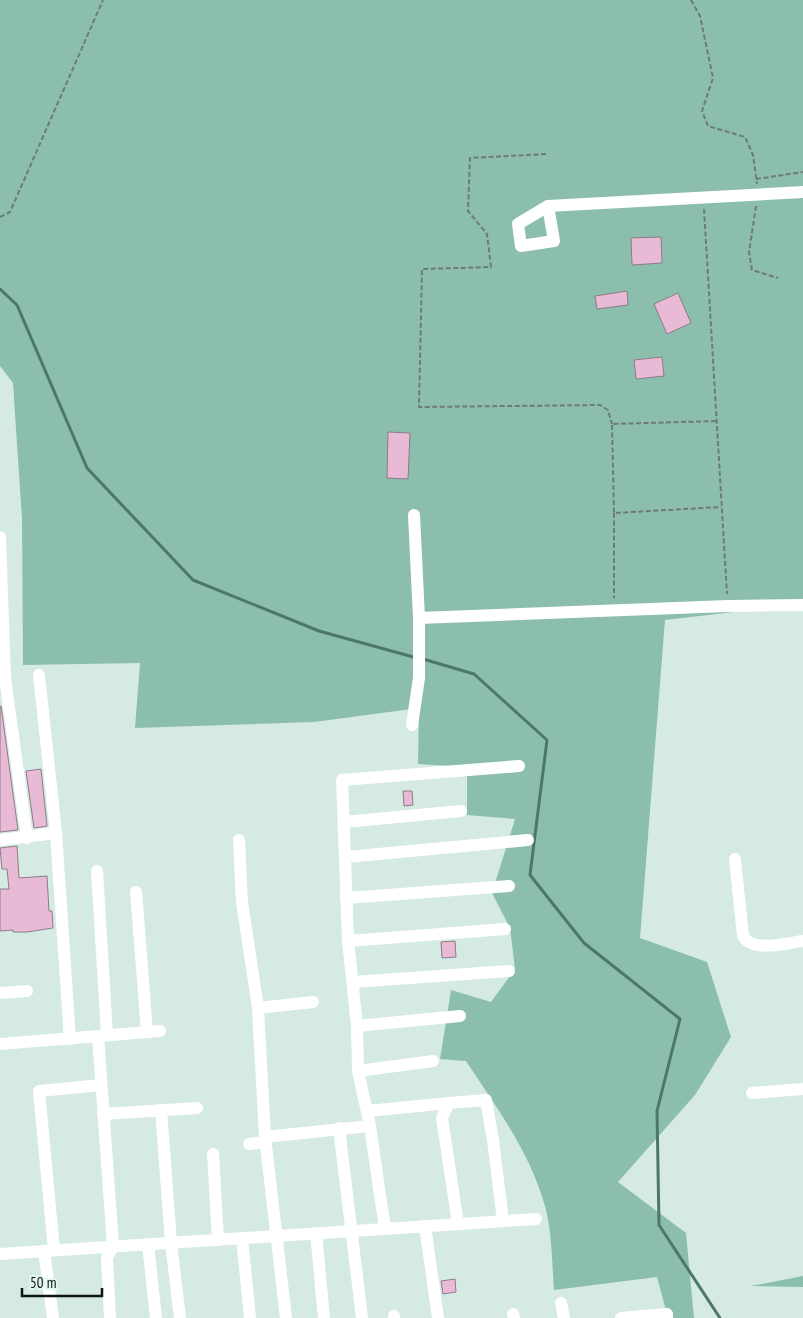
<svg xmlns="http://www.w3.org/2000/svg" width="803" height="1318" font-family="'PT Sans Narrow',sans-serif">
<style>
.green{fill:#8cbeae}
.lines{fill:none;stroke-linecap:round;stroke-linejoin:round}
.stream{stroke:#4d776a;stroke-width:3}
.building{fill:#e8bad6;stroke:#8c7c86}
.path{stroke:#6d7b76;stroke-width:2;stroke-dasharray:5 2.5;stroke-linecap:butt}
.street{stroke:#fff;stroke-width:12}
</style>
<rect width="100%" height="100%" fill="#d5eae2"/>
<g class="green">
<path d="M 0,0 L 803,0 L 803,604 L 665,620 L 640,938 L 707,962 L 731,1037 L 695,1095 L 618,1182 L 686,1233 L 694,1318 L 668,1318 L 657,1277 L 554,1290 C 552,1264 552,1235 546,1210 C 532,1155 497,1108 466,1061 L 440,1059 L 451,990 L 491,1002 L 515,969 L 510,928 L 492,893 L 515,819 L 467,815 L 467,767 L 418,764 L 419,708 L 314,722 L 135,728 L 140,663 L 23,665 L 22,519 L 13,383 L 0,366 Z"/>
<path d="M 803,1276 L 803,1287 L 751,1286 Z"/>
</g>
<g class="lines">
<g class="stream">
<path d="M 0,289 L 17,305 L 87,468 L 193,580 L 319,631 L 417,658"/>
<path d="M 423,659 L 474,674 L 547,740 L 530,875 L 584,943 L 680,1019 L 657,1111 L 659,1225 L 720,1318"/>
</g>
</g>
<g class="building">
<path d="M 661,237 L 662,263 L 632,265 L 631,238 Z"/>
<path d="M 627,291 L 628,305 L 597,309 L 595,296 Z"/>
<path d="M 678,293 L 691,323 L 667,334 L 654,304 Z"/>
<path d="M 662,357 L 664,376 L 636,379 L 634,360 Z"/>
<path d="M 388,432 L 410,433 L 408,479 L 387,478 Z"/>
<path d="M 1,706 L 18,830 L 0,832 L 0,706 Z"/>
<path d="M 41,769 L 47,826 L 34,828 L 26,771 Z"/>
<path d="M 403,791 L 412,791 L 413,805 L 404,806 Z"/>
<path d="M 17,846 L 19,878 L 47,876 L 49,911 L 52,911 L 53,928 L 27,932 L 13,932 L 13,930 L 0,931 L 0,889 L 9,889 L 7,869 L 2,869 L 0,848 Z"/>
<path d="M 455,941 L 456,957 L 442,958 L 441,942 Z"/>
<path d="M 455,1279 L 456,1292 L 443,1294 L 441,1281 Z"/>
</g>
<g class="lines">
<g class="path">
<path d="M 691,0 L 700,16 L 713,78 L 702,111 L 708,126 L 745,137 L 753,155 L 757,184"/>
<path d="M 546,154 L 470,158 L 468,211 L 487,234 L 491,267 L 422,269 L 419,407 L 600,405 L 608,410 L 612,424"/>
<path d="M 756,179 L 803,172"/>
<path d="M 756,206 L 749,252 L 752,270 L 778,278"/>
<path d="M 704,209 L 727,594"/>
<path d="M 0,217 L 10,212 L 103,0"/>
<path d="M 716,421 L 612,424 L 614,513 L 721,507"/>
<path d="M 614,513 L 614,598"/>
</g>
<g class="street">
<path d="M 548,206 L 554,241 L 521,246 L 518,224 L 548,206 L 803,192"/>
<path d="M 414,515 L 419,618 L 728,606 L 803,605"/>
<path d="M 0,537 L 5,678 L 27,838"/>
<path d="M 39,675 L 56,833 L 70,1039"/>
<path d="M 412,725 L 419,678 L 419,618"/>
<path d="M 344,822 L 461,811"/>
<path d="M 0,840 L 56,833"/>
<path d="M 239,840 L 242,902 L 258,1008 L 265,1137 L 286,1318"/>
<path d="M 346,857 L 528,840"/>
<path d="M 735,859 L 743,936 C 752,953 787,943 803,941"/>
<path d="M 97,871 L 107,1035"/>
<path d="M 136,892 L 147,1032"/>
<path d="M 346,898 L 509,886"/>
<path d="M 348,941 L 505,929"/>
<path d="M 353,982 L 509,971"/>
<path d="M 0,993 L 27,991"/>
<path d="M 258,1008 L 313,1002"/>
<path d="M 357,1026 L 460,1016"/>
<path d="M 98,1036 L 113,1246 L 107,1258 L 110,1318"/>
<path d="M 0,1044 L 160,1031"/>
<path d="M 358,1071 L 433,1061"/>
<path d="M 752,1093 L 803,1089"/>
<path d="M 161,1110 L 171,1243 L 180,1318"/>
<path d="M 367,1111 L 449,1103"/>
<path d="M 103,1114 L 197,1108"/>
<path d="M 339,1128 L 362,1318"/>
<path d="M 265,1137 L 370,1126"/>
<path d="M 249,1144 L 265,1142"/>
<path d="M 213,1154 L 218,1240"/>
<path d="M 458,1224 L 442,1118 L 449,1103 L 486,1100 L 493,1140 L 503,1221"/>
<path d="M 425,1226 L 438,1318"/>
<path d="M 385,1229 L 370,1126 L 358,1071 L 357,1026 L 348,941 L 342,780 L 519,766"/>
<path d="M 316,1233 L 324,1318"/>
<path d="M 242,1238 L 250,1318"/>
<path d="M 148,1244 L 156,1318"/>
<path d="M 54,1250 L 39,1091 L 101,1085"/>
<path d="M 44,1251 L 53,1318"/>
<path d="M 0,1254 L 536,1219"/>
<path d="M 561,1303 L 564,1318"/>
<path d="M 513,1314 L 514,1318"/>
<path d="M 394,1316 L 394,1318"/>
<path d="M 621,1318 L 667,1314 L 667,1318"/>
</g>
</g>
<path d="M22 1288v8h80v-8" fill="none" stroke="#0d1412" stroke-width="2.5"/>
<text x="30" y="1288" font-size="15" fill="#0d1412" stroke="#e2f7f0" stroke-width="4" paint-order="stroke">50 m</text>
</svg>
